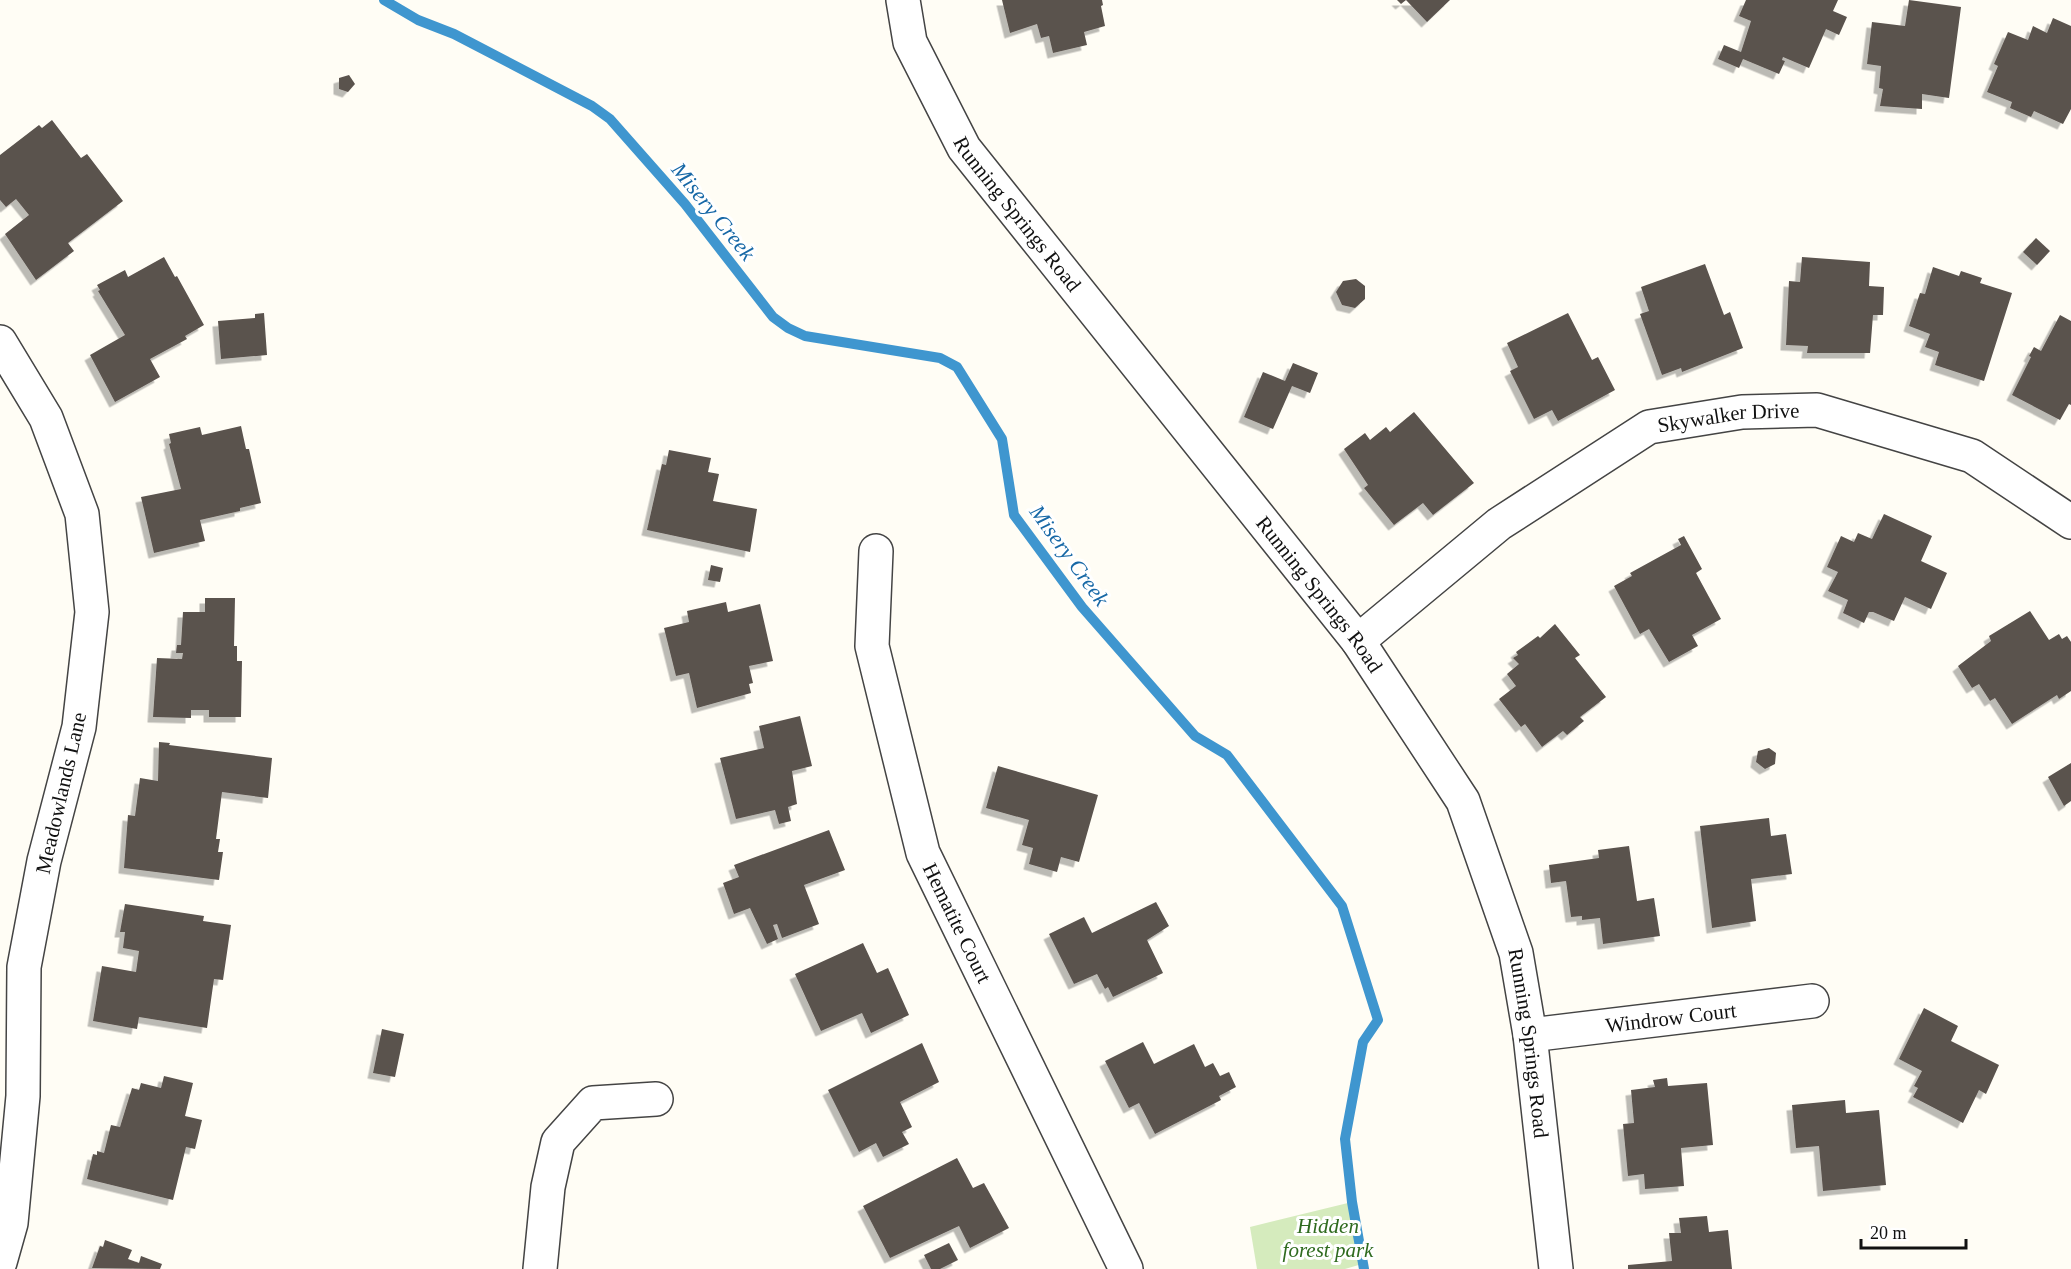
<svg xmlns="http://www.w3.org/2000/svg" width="2071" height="1269" font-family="Georgia,serif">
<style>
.green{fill:#d5ebbd}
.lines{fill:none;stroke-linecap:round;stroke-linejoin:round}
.stream{stroke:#3f96cf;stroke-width:10}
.building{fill:#5a524d;filter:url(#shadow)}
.minor-casing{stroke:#444;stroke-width:36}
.minor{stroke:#fff;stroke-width:33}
.labels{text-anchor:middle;stroke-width:6;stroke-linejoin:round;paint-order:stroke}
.street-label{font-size:21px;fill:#111;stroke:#fff}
.park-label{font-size:21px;font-style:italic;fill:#2f6b1f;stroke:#fff}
.water-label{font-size:22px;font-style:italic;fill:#1768a6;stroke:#fff}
</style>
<defs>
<filter id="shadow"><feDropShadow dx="-5.5" dy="5.5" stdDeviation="0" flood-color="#0004"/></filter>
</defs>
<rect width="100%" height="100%" fill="#fffdf5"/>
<path class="green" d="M 1352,1202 L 1362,1264 L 1345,1269 L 1257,1269 L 1250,1227 Z"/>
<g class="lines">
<path class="stream" d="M 384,0 L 418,20 L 454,34 L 592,106 L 610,119 L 685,204 L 773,317 L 788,328 L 805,336 L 940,358 L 957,367 L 1002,439 L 1014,515 L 1082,607 L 1195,736 L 1227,755 L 1342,906 L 1378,1020 L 1363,1042 L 1345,1139 L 1352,1202 L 1364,1269"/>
</g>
<g class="building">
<path d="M 1002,0 L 1102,0 L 1103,5 L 1101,6 L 1105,26 L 1084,32 L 1087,45 L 1053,53 L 1049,36 L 1041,38 L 1037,24 L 1010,33 Z"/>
<path d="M 1397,0 L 1450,0 L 1427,22 L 1406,0 L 1401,4 Z"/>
<path d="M 1746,0 L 1838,0 L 1833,11 L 1847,17 L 1839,35 L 1826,29 L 1809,68 L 1783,57 L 1782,60 L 1785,61 L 1779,74 L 1743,59 L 1739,68 L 1718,59 L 1724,45 L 1741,52 L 1751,21 L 1739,16 Z"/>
<path d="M 1909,0 L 1961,7 L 1949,98 L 1922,94 L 1922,109 L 1880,106 L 1883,89 L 1879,88 L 1881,66 L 1867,64 L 1872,22 L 1905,26 Z"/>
<path d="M 2053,18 L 2071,26 L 2071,109 L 2063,124 L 2034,111 L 2031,117 L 2010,108 L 2012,102 L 1987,92 L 1998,66 L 1994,64 L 2008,32 L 2028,40 L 2033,26 L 2047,33 Z"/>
<path d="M 349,75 L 355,84 L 348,92 L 339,89 L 339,78 Z"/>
<path d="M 52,120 L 81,158 L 87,154 L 123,201 L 68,243 L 74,251 L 36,280 L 5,234 L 29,215 L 16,199 L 6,207 L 0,200 L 0,155 L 39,125 L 42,128 Z"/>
<path d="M 2036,238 L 2050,251 L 2037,265 L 2023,252 Z"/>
<path d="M 164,257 L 175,277 L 177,276 L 204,325 L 185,336 L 187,339 L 150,359 L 160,377 L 115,402 L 90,355 L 125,335 L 98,291 L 100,290 L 97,285 L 125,270 L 128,277 Z"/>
<path d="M 1802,257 L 1870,262 L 1869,286 L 1884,287 L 1883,315 L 1873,315 L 1870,353 L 1807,353 L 1808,346 L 1786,345 L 1789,281 L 1800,282 Z"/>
<path d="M 1705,264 L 1724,315 L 1730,312 L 1743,348 L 1682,372 L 1681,368 L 1662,375 L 1640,314 L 1649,311 L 1641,287 Z"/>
<path d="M 1933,267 L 1959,276 L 1961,271 L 1982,278 L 1980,283 L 2012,293 L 1984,381 L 1935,365 L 1939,352 L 1925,347 L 1930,334 L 1909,326 L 1920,293 L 1925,294 Z"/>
<path d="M 1356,279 L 1365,286 L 1365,299 L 1355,308 L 1342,305 L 1336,292 L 1343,281 Z"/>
<path d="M 264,313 L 267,355 L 221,359 L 218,321 L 255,318 L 255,314 Z"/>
<path d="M 1568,313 L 1592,360 L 1598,357 L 1615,390 L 1558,421 L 1552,410 L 1534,419 L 1510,371 L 1518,367 L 1507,343 Z"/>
<path d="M 2060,315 L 2071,321 L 2071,405 L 2069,404 L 2060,420 L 2012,395 L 2031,357 L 2029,356 L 2034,347 L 2041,351 Z"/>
<path d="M 1293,363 L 1318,373 L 1310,393 L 1292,386 L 1273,429 L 1244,417 L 1263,372 L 1285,381 Z"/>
<path d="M 1414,412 L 1474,483 L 1433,515 L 1423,503 L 1394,525 L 1364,488 L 1368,485 L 1344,449 L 1365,433 L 1370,440 L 1386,427 L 1390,432 Z"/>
<path d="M 241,426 L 246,449 L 249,449 L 261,503 L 240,508 L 240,511 L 200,520 L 205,541 L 154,553 L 141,497 L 181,489 L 169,444 L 171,443 L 169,434 L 200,427 L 202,435 Z"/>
<path d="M 669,450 L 711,458 L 708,472 L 719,474 L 713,501 L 757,509 L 750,552 L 647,530 L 662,464 L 666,465 Z"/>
<path d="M 1884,514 L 1932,536 L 1921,561 L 1947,573 L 1931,609 L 1905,597 L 1894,621 L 1873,612 L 1869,612 L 1864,623 L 1843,613 L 1848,600 L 1828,591 L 1838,572 L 1827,567 L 1841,536 L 1854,542 L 1858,533 L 1872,539 Z"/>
<path d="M 1684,536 L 1702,569 L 1696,573 L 1721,619 L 1692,635 L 1698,646 L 1669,662 L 1649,629 L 1640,634 L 1614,586 L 1632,576 L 1630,573 L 1681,545 L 1678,539 Z"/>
<path d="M 711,565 L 723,568 L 720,582 L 708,580 Z"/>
<path d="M 205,598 L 235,598 L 234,646 L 237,646 L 237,661 L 242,661 L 241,717 L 209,717 L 209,710 L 191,710 L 191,718 L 153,717 L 157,658 L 182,659 L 183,653 L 176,653 L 177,645 L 181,645 L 183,612 L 205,612 Z"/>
<path d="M 726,602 L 728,612 L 760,604 L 773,661 L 749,666 L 753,683 L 749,684 L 751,693 L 697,708 L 689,673 L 676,676 L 664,628 L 689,622 L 687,611 Z"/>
<path d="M 2030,611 L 2049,640 L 2059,634 L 2062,639 L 2067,636 L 2071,642 L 2071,691 L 2059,699 L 2057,695 L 2012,724 L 1995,698 L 1990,701 L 1979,684 L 1972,688 L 1958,666 L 1991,641 L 1989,636 Z"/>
<path d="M 1555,624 L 1580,655 L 1575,658 L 1606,697 L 1580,717 L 1584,721 L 1567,735 L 1563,731 L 1542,747 L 1525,724 L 1521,727 L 1499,699 L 1516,686 L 1507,674 L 1519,664 L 1513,658 L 1518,655 L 1516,652 L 1538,636 L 1540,638 Z"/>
<path d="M 800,716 L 812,766 L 792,771 L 797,804 L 788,807 L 791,821 L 779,824 L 775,810 L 736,819 L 720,758 L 764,748 L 759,726 Z"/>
<path d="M 159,742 L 170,743 L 169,745 L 272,758 L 268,798 L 222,792 L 216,839 L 220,839 L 218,852 L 223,852 L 219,880 L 124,868 L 128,815 L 135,816 L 140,778 L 158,781 Z"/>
<path d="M 1769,748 L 1776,753 L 1775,764 L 1765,769 L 1756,762 L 1758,751 Z"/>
<path d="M 2071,763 L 2071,801 L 2064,806 L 2048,777 Z"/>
<path d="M 998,766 L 1098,795 L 1079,862 L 1061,857 L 1057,872 L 1029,864 L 1033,848 L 1022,845 L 1029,820 L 986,808 Z"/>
<path d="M 1769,818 L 1771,836 L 1786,834 L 1792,874 L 1751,879 L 1756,921 L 1712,928 L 1700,826 Z"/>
<path d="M 829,830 L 845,870 L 804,885 L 819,924 L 782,938 L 777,924 L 773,925 L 778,939 L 767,944 L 750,908 L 734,914 L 723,883 L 739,877 L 734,865 Z"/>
<path d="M 1629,846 L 1637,901 L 1654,898 L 1660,936 L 1603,944 L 1600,918 L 1582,920 L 1582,916 L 1571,917 L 1566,881 L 1551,883 L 1549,865 L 1599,858 L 1598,850 Z"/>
<path d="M 1156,902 L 1169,926 L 1147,940 L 1163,973 L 1113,997 L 1108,987 L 1105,989 L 1097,974 L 1074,984 L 1049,934 L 1084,917 L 1092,933 Z"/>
<path d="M 125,904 L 204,916 L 203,921 L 231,925 L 223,980 L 214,979 L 207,1028 L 139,1017 L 137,1029 L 93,1021 L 102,966 L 136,972 L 139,951 L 123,948 L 125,932 L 120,932 Z"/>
<path d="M 863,943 L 877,973 L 888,968 L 909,1015 L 871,1033 L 862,1013 L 821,1031 L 795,974 Z"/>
<path d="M 1924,1008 L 1958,1026 L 1951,1041 L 1999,1065 L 1986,1094 L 1979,1090 L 1963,1123 L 1913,1097 L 1918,1088 L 1914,1086 L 1922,1071 L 1899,1059 Z"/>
<path d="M 382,1029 L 404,1034 L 395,1077 L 373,1073 Z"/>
<path d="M 1143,1042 L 1154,1064 L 1194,1044 L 1205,1067 L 1213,1063 L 1220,1076 L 1229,1072 L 1236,1087 L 1219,1096 L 1221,1100 L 1155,1134 L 1139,1103 L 1129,1108 L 1105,1061 Z"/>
<path d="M 922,1043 L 939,1082 L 900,1102 L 912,1127 L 902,1132 L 909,1144 L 883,1157 L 876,1143 L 859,1152 L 828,1090 Z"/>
<path d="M 164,1076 L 193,1083 L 185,1116 L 202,1120 L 195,1149 L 186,1147 L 173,1200 L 87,1179 L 93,1154 L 97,1155 L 97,1151 L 104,1153 L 111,1125 L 120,1127 L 132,1088 L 139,1090 L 141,1083 L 161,1088 Z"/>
<path d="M 1667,1078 L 1668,1086 L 1707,1083 L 1713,1145 L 1681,1148 L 1684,1186 L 1645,1189 L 1644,1174 L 1628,1176 L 1623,1124 L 1634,1123 L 1631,1090 L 1655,1087 L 1653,1080 Z"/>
<path d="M 1845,1100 L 1846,1113 L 1879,1110 L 1886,1185 L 1823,1191 L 1819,1146 L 1796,1148 L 1792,1105 Z"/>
<path d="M 957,1158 L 973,1188 L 984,1183 L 1009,1228 L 970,1248 L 959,1226 L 890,1258 L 863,1206 Z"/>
<path d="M 1707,1216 L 1709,1232 L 1728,1230 L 1732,1269 L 1628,1269 L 1628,1265 L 1672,1261 L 1669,1233 L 1681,1233 L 1679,1218 Z"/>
<path d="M 105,1240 L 132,1250 L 128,1259 L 139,1263 L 141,1256 L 162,1264 L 160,1269 L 92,1268 L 100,1246 L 103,1247 Z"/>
<path d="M 949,1243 L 958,1260 L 940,1269 L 931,1269 L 924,1255 Z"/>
</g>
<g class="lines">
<defs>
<g id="minor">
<path id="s1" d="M 903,0 L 910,42 L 964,148 L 1358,641 L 1463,801 L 1516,953 L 1530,1035 L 1556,1269"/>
<path d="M 0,342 L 46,418 L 82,514 L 92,612 L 79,727 L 44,861 L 24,967 L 23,1096 L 11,1223 L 0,1262"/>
<path id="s2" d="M 876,551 L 872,646 L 923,853 L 1126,1269"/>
<path id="s3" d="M 1358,641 L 1499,524 L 1649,427 L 1742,412 L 1817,410 L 1972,456 L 2071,522"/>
<path id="s4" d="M 1530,1035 L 1812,1001"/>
<path d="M 540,1269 L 548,1187 L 558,1142 L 593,1103 L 656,1099"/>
</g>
</defs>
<use href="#minor" class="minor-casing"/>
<use href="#minor" class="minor"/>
</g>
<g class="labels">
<g class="street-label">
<text dy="7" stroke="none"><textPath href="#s1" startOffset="246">Running Springs Road</textPath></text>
<text dy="7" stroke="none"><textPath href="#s3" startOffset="442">Skywalker Drive</textPath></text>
<text dy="7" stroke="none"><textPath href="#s1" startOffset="732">Running Springs Road</textPath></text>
<text transform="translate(61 793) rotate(-77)" y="7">Meadowlands Lane</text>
<text dy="7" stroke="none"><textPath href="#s2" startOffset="386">Hematite Court</textPath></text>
<text dy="7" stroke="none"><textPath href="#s4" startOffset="142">Windrow Court</textPath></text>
<text dy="7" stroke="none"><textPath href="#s1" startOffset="1236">Running Springs Road</textPath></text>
</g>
<g class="park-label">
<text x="1328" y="1233">Hidden<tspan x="1328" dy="24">forest park</tspan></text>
</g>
<g class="water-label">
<text transform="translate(714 211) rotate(51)" y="8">Misery Creek</text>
<text transform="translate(1070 555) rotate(54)" y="8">Misery Creek</text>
</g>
</g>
<path d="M1861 1239v9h105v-9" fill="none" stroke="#111111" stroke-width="3"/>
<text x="1870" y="1239" font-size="18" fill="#111111" stroke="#ffffff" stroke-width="4.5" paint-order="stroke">20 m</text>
</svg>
